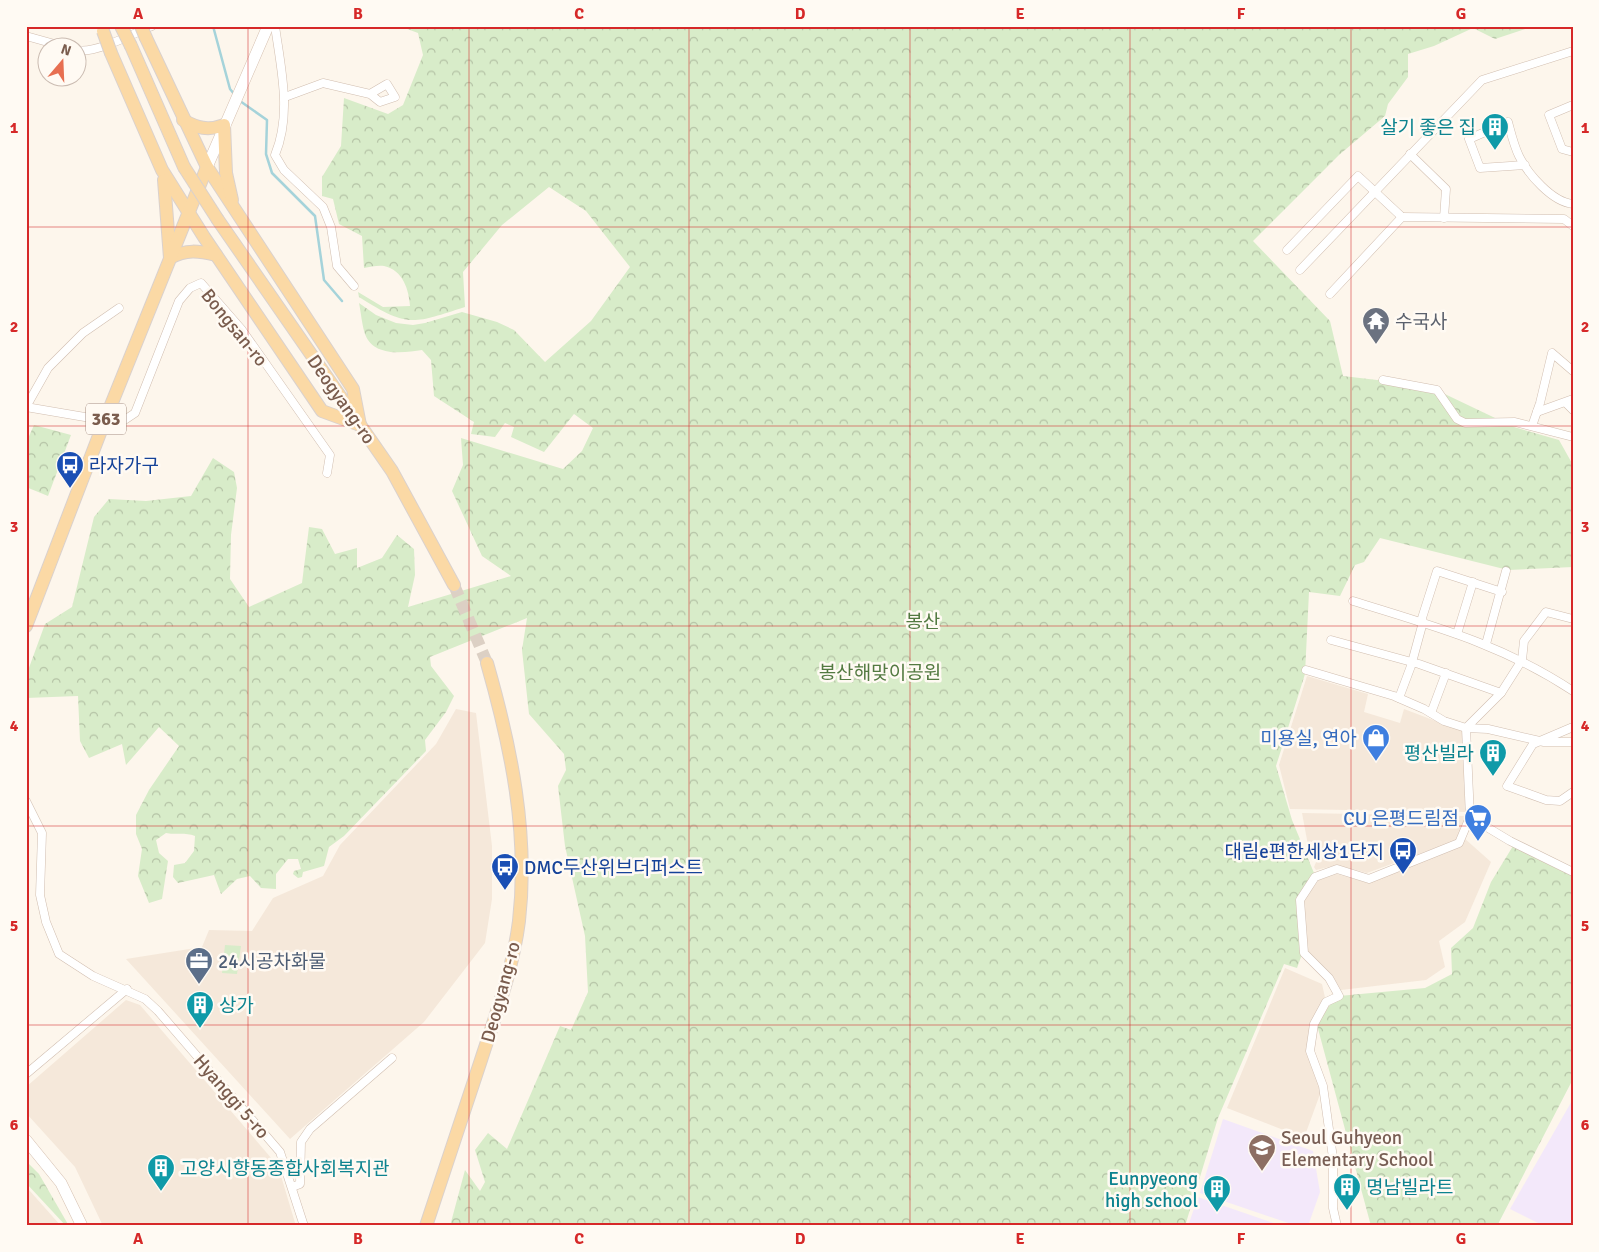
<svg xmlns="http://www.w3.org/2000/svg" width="1599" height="1252" font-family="Signika,'Noto Sans KR',sans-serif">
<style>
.residential{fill:#f5e8da}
.education{fill:#f3e8fa}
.grass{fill:#d8ecc9}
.forest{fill:url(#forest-crowns)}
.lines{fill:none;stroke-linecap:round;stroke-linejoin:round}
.stream{stroke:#a5d3da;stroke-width:2.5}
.primary-tunnel{stroke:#dcd0c4;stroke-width:12;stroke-dasharray:12 6;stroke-linecap:butt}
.street-casing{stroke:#d1beb0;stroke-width:9}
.secondary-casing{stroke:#d6c0b0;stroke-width:12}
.primary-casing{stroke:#dad1cd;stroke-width:14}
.street{stroke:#fff;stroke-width:8}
.secondary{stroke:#fff;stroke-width:11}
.primary{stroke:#fbd9a5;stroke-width:12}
.primary-bridge-casing{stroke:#dad1cd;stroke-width:14;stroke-linecap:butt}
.primary-bridge{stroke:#fbd9a5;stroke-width:12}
.grid{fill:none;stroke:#d62828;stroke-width:1;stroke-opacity:0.55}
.labels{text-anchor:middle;stroke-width:5;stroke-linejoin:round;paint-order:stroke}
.shield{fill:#fffaf3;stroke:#a28b7f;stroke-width:1}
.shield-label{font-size:18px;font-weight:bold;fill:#7a5c4d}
.culture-label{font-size:19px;fill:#0d838f;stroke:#fffaf3;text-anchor:end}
.worship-label{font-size:19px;fill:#5b616d;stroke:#fffaf3;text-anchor:start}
.street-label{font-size:19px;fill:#7a5c4d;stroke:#fffaf3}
.transit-label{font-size:19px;fill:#164399;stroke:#fffaf3;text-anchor:start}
.park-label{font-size:19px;fill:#537a41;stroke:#fffaf3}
.shop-label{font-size:19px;fill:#366cbe;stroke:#fffaf3;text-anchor:end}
.service-label{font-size:19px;fill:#4e5e75;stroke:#fffaf3;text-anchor:start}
.education-label{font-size:19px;fill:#785e54;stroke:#fffaf3;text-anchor:start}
.neatline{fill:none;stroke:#d62828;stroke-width:2}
.grid-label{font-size:16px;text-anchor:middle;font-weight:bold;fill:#d62828}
</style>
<defs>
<pattern id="forest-crowns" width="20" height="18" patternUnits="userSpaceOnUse" patternTransform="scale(1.25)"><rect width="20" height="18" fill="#d8ecc9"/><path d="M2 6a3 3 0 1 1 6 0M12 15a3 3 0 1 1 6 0" fill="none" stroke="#b4c2a5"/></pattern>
</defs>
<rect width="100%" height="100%" fill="#fdf6ec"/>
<g class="residential">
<path d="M 1307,676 L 1368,694 L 1364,712 L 1400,723 L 1404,709 L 1462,731 L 1466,812 L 1290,809 L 1279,765 Z"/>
<path d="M 456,709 L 476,713 L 492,846 L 492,899 L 485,943 L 424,1022 L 290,1139 L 126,959 L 202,947 L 209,930 L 252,931 L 273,898 L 323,876 L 340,845 L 436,744 Z"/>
<path d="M 1302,813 L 1468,816 L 1457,840 L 1367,873 L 1337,865 L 1316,870 L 1314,867 L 1317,860 L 1310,856 Z"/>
<path d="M 1464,838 L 1491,862 L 1465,922 L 1439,941 L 1445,967 L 1426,980 L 1341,990 L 1332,975 L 1308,953 L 1303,901 L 1319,880 L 1337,874 L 1368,883 L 1460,845 Z"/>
<path d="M 1285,968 L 1322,984 L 1326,1002 L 1314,1024 L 1310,1051 L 1323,1086 L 1304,1138 L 1227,1108 Z"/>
<path d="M 126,1000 L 140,1005 L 278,1166 L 296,1226 L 103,1226 L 75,1167 L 26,1113 L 26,1087 Z"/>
<path d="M 26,1187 L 29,1190 L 61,1226 L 26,1226 Z"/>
</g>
<g class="education">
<path d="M 1573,1099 L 1573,1226 L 1544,1226 L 1510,1209 Z"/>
<path d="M 1223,1119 L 1313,1151 L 1320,1192 L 1308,1226 L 1297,1226 L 1200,1193 Z"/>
<path d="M 1198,1197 L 1282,1226 L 1188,1226 Z"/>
</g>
<path class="grass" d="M 225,945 L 241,946 L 237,974 L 222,973 Z"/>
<g class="forest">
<path d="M 399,26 L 1534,26 L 1495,39 L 1473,28 L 1434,46 L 1408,54 L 1408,77 L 1388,104 L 1385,116 L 1339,155 L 1253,241 L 1330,321 L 1343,376 L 1428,386 L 1514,427 L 1559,440 L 1573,465 L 1573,567 L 1508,570 L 1380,538 L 1364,562 L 1355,565 L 1340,596 L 1309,592 L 1305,674 L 1276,766 L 1292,820 L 1314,873 L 1296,902 L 1301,957 L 1297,968 L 1284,964 L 1218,1118 L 1185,1226 L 450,1226 L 465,1170 L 480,1191 L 485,1182 L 475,1150 L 488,1133 L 507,1149 L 560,1026 L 571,1030 L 588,992 L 585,936 L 565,846 L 558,786 L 566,770 L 564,754 L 529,714 L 522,650 L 527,618 L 430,657 L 431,666 L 454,696 L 446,712 L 425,740 L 426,751 L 344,836 L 329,847 L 324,866 L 303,872 L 302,877 L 298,878 L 293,874 L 294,871 L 301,869 L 298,859 L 288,859 L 276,874 L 276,889 L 261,888 L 250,876 L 237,879 L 221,894 L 214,875 L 178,883 L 173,877 L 174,865 L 185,863 L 194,851 L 195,836 C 185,832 176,835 166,833 L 156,840 L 159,853 L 168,861 L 162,899 L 149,903 L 138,876 L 142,849 L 136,834 L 136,815 L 149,790 L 179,746 L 159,727 L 126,765 L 122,744 L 89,758 L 80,741 L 78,696 L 26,698 L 26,676 L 45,624 L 72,607 L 94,517 L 109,499 L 146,501 L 191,496 L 213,458 L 234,472 L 237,488 L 231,535 L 230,579 L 249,607 L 302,583 L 309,527 L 322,529 L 335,554 L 357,548 L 357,568 L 382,558 L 397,535 L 414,549 L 415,575 L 408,607 L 511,576 L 482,556 L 452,491 L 463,465 L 461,438 L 563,469 L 582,451 L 593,428 L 574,414 L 544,452 L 511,437 L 514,427 L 505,423 L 495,437 L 471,434 L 474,422 L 434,396 L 431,360 L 422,350 C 404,353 373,357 365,334 C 362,325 361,313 359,303 L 376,315 L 396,323 L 413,325 L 425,323 L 462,312 L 497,322 L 514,330 L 545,362 L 591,321 L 630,267 L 586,211 L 549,187 L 502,225 L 463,272 L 465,307 C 412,324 408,328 359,297 L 358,292 L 383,307 L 410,306 C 409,290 403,270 384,266 C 378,265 370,267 364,268 L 362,236 L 339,224 L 333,199 L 322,196 L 322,177 L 341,146 L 344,98 L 388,114 L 403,105 L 423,55 L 418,33 Z"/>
<path d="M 34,425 L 71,435 L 48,496 L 26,487 L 26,443 Z"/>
<path d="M 1513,846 L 1573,874 L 1573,1079 L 1497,1226 L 1371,1226 L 1317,1025 L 1329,1006 L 1339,996 L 1425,988 L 1452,974 L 1451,948 L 1473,928 L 1491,882 Z"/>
<path d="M 26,1161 L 39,1174 L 69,1226 L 66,1226 L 26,1183 Z"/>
</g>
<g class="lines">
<g class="stream">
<path d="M 213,26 L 230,89 L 235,95"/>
<path d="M 240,101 L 267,120 L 266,154 L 272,173 L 315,216 L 324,280 L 342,301"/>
</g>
<path class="primary-tunnel" d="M 454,585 L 487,663"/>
<defs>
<g id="street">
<path d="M 275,26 C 281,69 292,114 275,155 L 284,170 L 323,207 L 331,227 L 337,266 L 354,286"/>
<path d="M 26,36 L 69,48"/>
<path d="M 78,50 C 94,54 135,33 152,26"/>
<path d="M 285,97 L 323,83 L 370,94 L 380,102 L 395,97 L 387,84 L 370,94"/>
<path d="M 1573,105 L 1549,115 L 1562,149 L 1573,152"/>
<path d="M 1410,154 L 1446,189 L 1444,218"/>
<path d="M 1525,165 L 1480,168 L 1469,139 L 1508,122 C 1511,133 1514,146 1519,156 C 1528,174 1552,202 1573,204"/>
<path d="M 1287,250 L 1358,176 L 1402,217"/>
<path d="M 1300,270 L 1482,80 L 1573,51"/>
<path d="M 1330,294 L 1402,217 L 1564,219 L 1573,226"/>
<path d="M 1383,380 L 1437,390 L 1457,419 L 1465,423 L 1515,422 L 1573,437"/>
<path d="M 1566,403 L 1573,410"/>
<path d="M 26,407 L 120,423 L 135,413 L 179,301 L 190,288 L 201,283 L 242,330 L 330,455 L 327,473"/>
<path d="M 26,407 L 48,368 L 83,333 L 119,308"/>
<path d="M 1537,412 L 1573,399"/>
<path d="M 1532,426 L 1540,403 L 1552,353 L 1573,371"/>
<path d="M 1353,601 C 1433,626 1502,644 1573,691"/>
<path d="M 1457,634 L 1473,582"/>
<path d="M 1331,640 L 1419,664 L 1501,693"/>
<path d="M 1486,644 L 1506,571"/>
<path d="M 1306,670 L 1394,696 L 1424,709 L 1444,721 L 1466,728 L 1488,729 L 1544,742 L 1573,742"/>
<path d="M 1399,698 L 1411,666 L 1423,622 L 1422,618 L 1437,571 L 1502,592"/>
<path d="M 1431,713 L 1446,673"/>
<path d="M 1573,727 L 1533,744 L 1507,786 L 1546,800 L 1560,801 L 1573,792"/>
<path d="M 26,801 L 42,833 L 40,895 L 46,922 L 59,954 L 93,976 L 145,999 L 158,1011 L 280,1152 L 304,1226"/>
<path d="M 1470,817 L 1510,841 L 1573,872"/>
<path d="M 26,1074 L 127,989"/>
<path d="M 292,1187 L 300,1184 L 301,1142 L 310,1129 L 392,1058"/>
<path d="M 1337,1226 L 1333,1208 L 1333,1158 L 1323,1086 L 1310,1051 L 1314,1024 L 1326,1002 L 1339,996 L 1329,978 L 1304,953 L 1300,900 L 1315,877 L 1337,869 L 1369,879 L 1459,843 L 1470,817 L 1466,728 L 1501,693 L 1522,660 L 1524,641 L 1546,612 L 1573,619"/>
</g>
<g id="secondary">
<path d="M 207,167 L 268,26"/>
<path d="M 26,1140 L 61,1183 L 82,1226"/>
</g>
<g id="primary">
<path d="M 146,38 L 207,167 L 353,389 L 360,425"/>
<path d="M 131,46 L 184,167"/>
<path d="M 111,53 L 162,170 L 204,237 L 322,411 L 360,425"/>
<path d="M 183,120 C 197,128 208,131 224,125 L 226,173 L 232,200"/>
<path d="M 164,180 L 170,258 C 186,249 199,251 216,255"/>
<path d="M 218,220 L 392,471 L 454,585"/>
<path d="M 26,626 L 105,420 L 207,167"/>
<path d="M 426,1226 C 444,1171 463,1115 481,1060 C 496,1014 513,969 519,921 C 529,833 511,747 487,663"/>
</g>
</defs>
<use href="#street" class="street-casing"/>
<use href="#secondary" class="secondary-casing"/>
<use href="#primary" class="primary-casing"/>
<use href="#street" class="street"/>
<use href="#secondary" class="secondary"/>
<use href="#primary" class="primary"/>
<defs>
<g id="primary-bridge">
<path d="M 121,26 L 131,46"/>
<path d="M 141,26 L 146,38"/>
<path d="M 103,31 L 111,53"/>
<path d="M 184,167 L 218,220"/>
</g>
</defs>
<use href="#primary-bridge" class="primary-bridge-casing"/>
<use href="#primary-bridge" class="primary-bridge"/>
</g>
<path class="grid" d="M 248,26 L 248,1226M 469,26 L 469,1226M 689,26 L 689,1226M 910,26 L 910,1226M 1130,26 L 1130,1226M 1351,26 L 1351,1226M 26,227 L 1573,227M 26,426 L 1573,426M 26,626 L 1573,626M 26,826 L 1573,826M 26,1025 L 1573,1025"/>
<defs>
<symbol id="building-pin" viewBox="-11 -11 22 30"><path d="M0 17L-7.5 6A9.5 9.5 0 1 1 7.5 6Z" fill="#0f9aa8" stroke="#fffaf3"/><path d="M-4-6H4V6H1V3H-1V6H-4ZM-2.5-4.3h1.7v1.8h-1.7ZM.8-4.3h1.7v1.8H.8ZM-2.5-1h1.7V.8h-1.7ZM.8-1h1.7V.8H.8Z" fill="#fff"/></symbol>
<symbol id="temple-pin" viewBox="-11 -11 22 30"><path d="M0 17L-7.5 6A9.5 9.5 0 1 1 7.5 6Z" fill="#6b7280" stroke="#fffaf3"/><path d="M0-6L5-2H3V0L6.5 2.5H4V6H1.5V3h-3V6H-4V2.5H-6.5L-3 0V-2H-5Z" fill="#fff"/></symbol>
<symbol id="bus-pin" viewBox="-11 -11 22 30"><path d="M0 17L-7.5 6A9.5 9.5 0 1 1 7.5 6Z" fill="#1a4fb4" stroke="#fffaf3"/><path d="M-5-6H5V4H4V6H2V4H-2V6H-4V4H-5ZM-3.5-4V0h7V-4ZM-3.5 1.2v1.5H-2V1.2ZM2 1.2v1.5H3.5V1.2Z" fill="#fff"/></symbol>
<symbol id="shop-pin" viewBox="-11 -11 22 30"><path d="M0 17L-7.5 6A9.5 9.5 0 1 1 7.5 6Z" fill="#3f7fe0" stroke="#fffaf3"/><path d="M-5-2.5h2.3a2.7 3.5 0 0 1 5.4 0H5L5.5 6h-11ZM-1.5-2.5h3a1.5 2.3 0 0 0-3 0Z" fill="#fff"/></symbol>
<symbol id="supermarket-pin" viewBox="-11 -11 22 30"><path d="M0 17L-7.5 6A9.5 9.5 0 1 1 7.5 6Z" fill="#3f7fe0" stroke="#fffaf3"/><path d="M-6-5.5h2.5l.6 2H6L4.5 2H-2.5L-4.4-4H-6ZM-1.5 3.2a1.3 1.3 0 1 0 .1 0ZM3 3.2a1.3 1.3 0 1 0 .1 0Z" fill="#fff"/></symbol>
<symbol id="office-pin" viewBox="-11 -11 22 30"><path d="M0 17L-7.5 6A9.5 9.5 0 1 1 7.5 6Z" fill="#5c6f8a" stroke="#fffaf3"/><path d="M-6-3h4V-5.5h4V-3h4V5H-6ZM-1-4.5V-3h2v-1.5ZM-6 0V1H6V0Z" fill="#fff"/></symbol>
<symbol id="school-pin" viewBox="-11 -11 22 30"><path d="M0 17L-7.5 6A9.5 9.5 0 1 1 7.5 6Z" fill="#8d6e63" stroke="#fffaf3"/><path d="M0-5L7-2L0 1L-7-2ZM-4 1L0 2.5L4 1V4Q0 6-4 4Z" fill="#fff"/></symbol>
</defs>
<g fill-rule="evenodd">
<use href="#building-pin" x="1479" y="111" width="32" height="43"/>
<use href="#temple-pin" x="1360" y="305" width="32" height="43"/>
<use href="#bus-pin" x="54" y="449" width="32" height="43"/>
<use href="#shop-pin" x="1360" y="722" width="32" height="43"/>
<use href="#building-pin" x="1477" y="737" width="32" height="43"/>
<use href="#supermarket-pin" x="1462" y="802" width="32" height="43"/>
<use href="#bus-pin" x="1387" y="835" width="32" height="43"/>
<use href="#bus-pin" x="489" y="851" width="32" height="43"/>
<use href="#office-pin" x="183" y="945" width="32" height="43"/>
<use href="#building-pin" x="184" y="989" width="32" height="43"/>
<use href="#school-pin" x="1246" y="1132" width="32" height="43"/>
<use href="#building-pin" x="145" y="1152" width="32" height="43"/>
<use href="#building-pin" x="1331" y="1171" width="32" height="43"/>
<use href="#building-pin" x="1201" y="1173" width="32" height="43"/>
</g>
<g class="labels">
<rect class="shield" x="86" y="403.5" width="40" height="31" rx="4"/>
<g class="shield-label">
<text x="106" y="425">363</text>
</g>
<g class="culture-label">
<text x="1476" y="134">살기 좋은 집</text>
<text x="1474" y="760">평산빌라</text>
<text x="219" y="1012" text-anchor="start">상가</text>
<text x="180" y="1175" text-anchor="start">고양시향동종합사회복지관</text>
<text x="1198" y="1185">Eunpyeong<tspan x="1198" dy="22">high school</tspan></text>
<text x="1366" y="1194" text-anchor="start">명남빌라트</text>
</g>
<g class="worship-label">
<text x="1395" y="328">수국사</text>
</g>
<g class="street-label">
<text transform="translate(235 327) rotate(51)" y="7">Bongsan-ro</text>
<text transform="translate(342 399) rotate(55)" y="7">Deogyang-ro</text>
<text transform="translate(500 992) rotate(-75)" y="7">Deogyang-ro</text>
<text transform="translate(232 1096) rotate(49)" y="7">Hyanggi 5-ro</text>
</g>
<g class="transit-label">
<text x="89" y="472">라자가구</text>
<text x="1384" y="858" text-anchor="end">대림e편한세상1단지</text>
<text x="524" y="874">DMC두산위브더퍼스트</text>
</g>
<g class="park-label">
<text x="923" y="628">봉산</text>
<text x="880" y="679">봉산해맞이공원</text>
</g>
<g class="shop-label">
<text x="1357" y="745">미용실, 연아</text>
<text x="1459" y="825">CU 은평드림점</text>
</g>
<g class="service-label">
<text x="218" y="968">24시공차화물</text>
</g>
<g class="education-label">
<text x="1281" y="1144">Seoul Guhyeon<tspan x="1281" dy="22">Elementary School</tspan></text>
</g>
</g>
<rect width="1599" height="1252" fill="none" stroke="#fffaf3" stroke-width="55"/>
<g transform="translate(62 62) rotate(19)"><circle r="24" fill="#fffaf3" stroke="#cabbb1"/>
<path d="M0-4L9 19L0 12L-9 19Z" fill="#e76f51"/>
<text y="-8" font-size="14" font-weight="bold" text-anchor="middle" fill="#7a5c4d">N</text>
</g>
<rect x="28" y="28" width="1544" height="1196" class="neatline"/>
<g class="grid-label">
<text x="138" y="19">A</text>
<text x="358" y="19">B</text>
<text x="579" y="19">C</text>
<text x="800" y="19">D</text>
<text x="1020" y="19">E</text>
<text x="1241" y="19">F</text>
<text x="1461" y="19">G</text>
<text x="14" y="133">1</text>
<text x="1585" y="133">1</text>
<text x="14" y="332">2</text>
<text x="1585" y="332">2</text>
<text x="14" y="532">3</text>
<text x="1585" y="532">3</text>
<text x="14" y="731">4</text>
<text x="1585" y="731">4</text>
<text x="14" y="931">5</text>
<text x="1585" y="931">5</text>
<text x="14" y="1130">6</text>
<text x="1585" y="1130">6</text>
<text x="138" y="1244">A</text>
<text x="358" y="1244">B</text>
<text x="579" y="1244">C</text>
<text x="800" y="1244">D</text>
<text x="1020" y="1244">E</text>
<text x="1241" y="1244">F</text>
<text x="1461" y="1244">G</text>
</g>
</svg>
